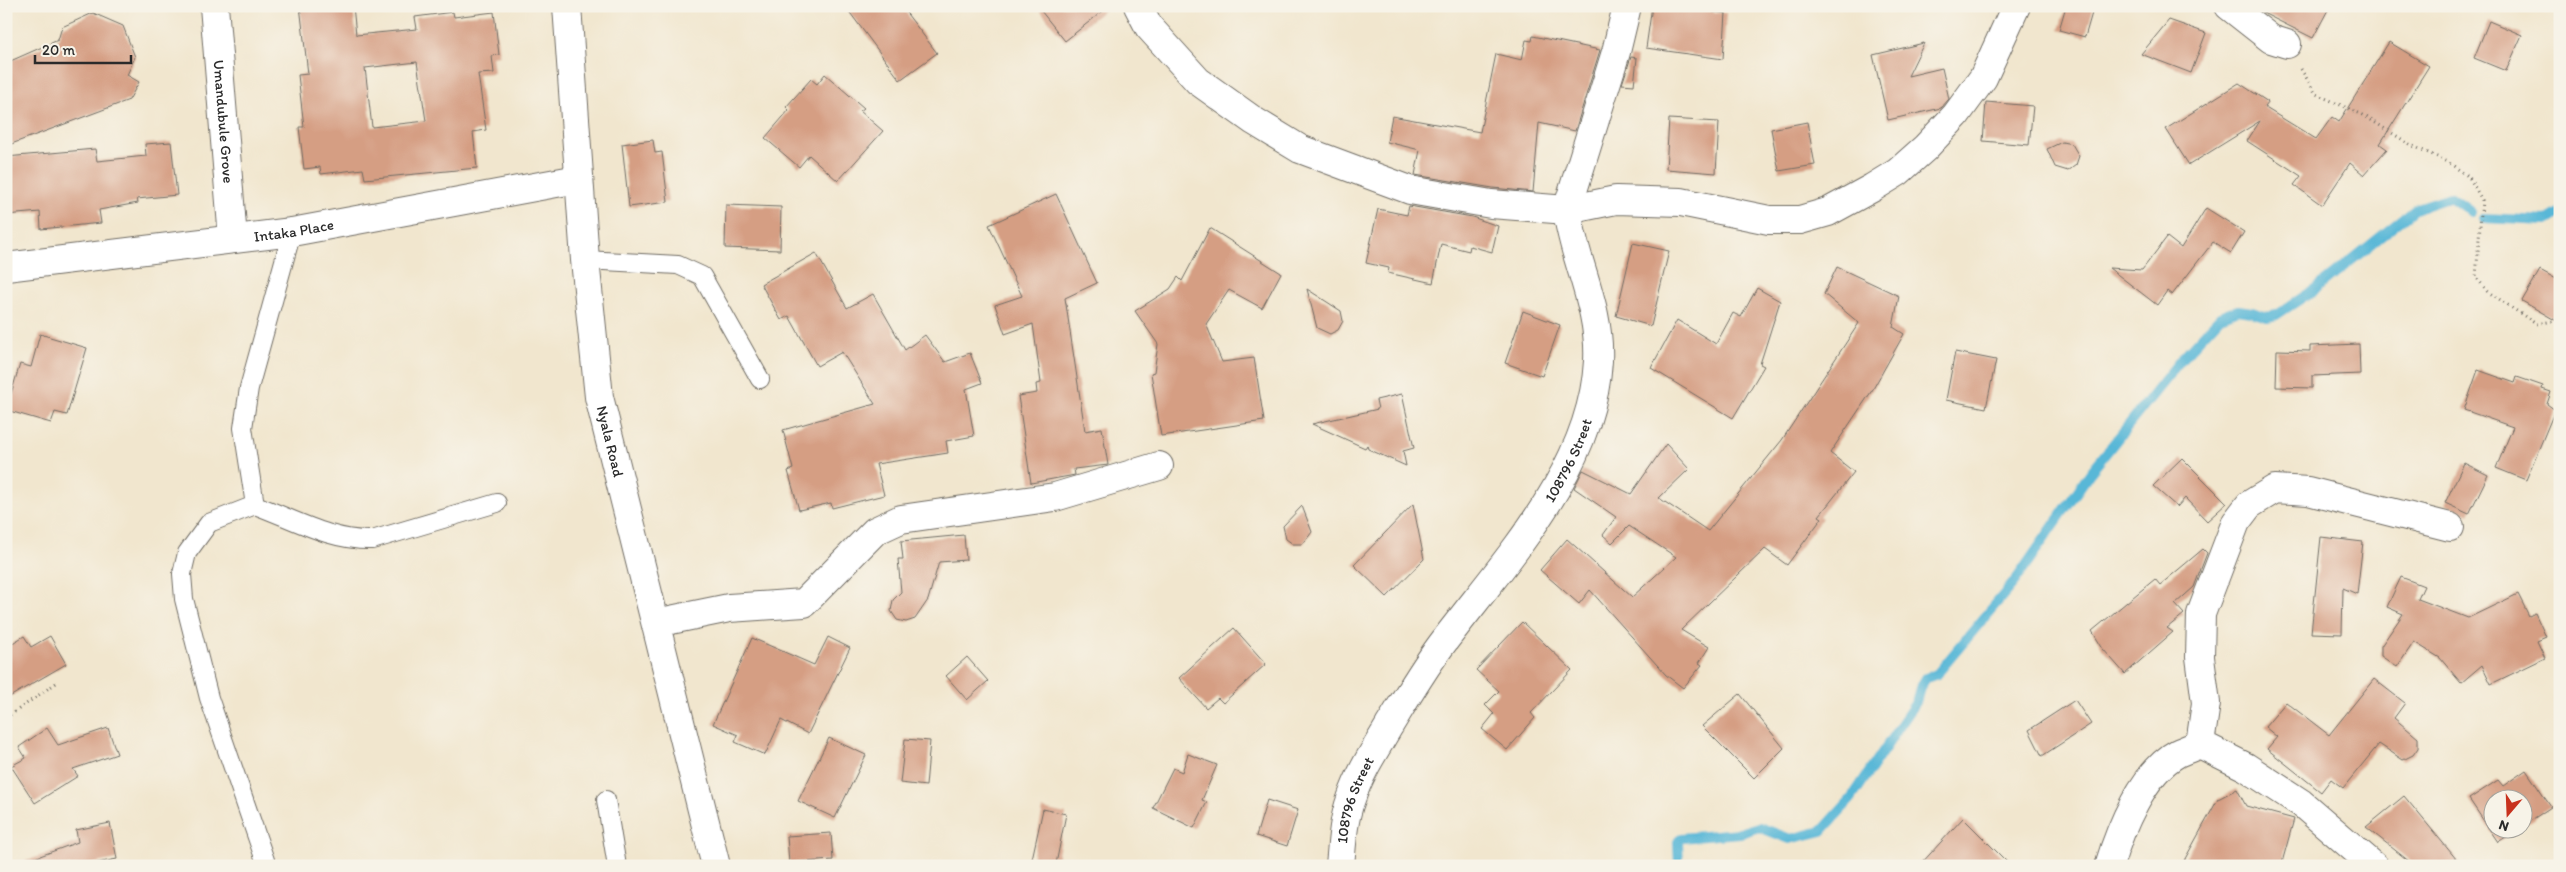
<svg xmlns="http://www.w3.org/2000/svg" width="2566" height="872" font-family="Itim,sans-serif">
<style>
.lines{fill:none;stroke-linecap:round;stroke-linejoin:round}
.stream{stroke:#58b7d7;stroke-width:10}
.building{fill:#d59e83;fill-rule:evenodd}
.service-casing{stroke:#706c64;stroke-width:20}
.minor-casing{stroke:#706c64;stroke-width:30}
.tertiary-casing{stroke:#706c64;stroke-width:30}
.path{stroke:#706c64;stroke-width:3;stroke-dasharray:1 4;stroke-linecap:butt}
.service{stroke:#fff;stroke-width:18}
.minor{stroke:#fff;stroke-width:28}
.tertiary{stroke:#fff;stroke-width:28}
.labels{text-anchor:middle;stroke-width:4;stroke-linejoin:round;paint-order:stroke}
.street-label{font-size:15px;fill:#2b2b2b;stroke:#f7f3e8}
</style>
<rect width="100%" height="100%" fill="#f7f3e8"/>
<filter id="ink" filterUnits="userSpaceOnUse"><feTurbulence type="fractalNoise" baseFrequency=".02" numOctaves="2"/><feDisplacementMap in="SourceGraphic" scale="10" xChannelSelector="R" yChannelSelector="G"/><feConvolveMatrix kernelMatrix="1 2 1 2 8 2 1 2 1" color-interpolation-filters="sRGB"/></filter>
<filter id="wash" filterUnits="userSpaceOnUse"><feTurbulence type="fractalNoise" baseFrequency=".0096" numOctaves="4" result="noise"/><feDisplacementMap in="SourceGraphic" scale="20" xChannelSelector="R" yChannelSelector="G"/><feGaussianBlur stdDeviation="1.12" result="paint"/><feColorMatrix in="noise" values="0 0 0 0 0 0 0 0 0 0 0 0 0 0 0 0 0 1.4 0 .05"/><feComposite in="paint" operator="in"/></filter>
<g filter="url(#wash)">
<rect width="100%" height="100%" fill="#f1e6ce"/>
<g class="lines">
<g class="stream">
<path d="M 2483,218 L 2547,221 L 2560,213"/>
<path d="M 1679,866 L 1678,842 L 1681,838 L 1740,833 L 1759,827 L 1790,839 L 1822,831 L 1851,799 L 1916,702 L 1920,688 L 1926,678 L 1937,674 L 2015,581 L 2090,473 L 2183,357 L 2220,317 L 2238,310 L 2252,312 L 2267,317 L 2276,315 L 2317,288 L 2415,209 L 2450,197 L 2471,212"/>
</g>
</g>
<g id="blocks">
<g class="building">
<path d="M 300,6 L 353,6 L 356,35 L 417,29 L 415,17 L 453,12 L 454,17 L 494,12 L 499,55 L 492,56 L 494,73 L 478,74 L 486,130 L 473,132 L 477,168 L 365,179 L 363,169 L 321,174 L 320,167 L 304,169 L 299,127 L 304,127 L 298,75 L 308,74 ZM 417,62 L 426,121 L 372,127 L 365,68 Z"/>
<path d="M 845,6 L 901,6 L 937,53 L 900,80 Z"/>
<path d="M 1037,6 L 1109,6 L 1065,41 Z"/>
<path d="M 1652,6 L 1714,6 L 1713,12 L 1726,13 L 1723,59 L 1646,48 Z"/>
<path d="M 2066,6 L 2094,6 L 2085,37 L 2059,30 Z"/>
<path d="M 2255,6 L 2330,6 L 2313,38 L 2265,14 Z"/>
<path d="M 93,13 L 123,26 L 135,57 L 127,75 L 139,82 L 129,100 L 6,146 L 6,63 L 58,40 L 62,27 Z"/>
<path d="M 2169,20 L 2206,33 L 2191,73 L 2141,54 Z"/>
<path d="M 2489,21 L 2522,35 L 2506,71 L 2474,58 Z"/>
<path d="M 1533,36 L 1600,50 L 1575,131 L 1539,123 L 1533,192 L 1493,188 L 1415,175 L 1420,150 L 1387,142 L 1392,116 L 1480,132 L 1496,54 L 1522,60 L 1526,40 L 1532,41 Z"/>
<path d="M 2389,42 L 2429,66 L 2380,144 L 2387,149 L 2364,175 L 2350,163 L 2322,205 L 2294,185 L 2301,176 L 2247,141 L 2260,121 L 2189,165 L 2166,129 L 2239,83 L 2268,102 L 2264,107 L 2316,139 L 2332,117 L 2339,122 Z"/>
<path d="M 1924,43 L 1908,76 L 1942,68 L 1949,99 L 1941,108 L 1888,120 L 1873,55 Z"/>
<path d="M 1631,57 L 1637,58 L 1634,85 L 1622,84 Z"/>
<path d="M 825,74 L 864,108 L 860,111 L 883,131 L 838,181 L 809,155 L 799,167 L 765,138 L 789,110 L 786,107 L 811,79 L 817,84 Z"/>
<path d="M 1986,102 L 2033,106 L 2029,145 L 1983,141 Z"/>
<path d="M 1669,119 L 1719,122 L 1716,173 L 1666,169 Z"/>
<path d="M 1807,122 L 1815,165 L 1779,171 L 1771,129 Z"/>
<path d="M 653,140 L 655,153 L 662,152 L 668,202 L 629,207 L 622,144 Z"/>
<path d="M 171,142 L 177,195 L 137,199 L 138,203 L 99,210 L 101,223 L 41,229 L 40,212 L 6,215 L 6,157 L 95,149 L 97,161 L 146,156 L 145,144 Z"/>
<path d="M 2062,142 L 2072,144 L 2079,156 L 2076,165 L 2068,171 L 2055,167 L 2047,149 Z"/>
<path d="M 1056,194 L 1097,283 L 1065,298 L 1085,431 L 1102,428 L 1108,465 L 1074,469 L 1075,475 L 1031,483 L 1018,396 L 1037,393 L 1036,384 L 1041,383 L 1033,324 L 1005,334 L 995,305 L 1022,296 L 989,225 Z"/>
<path d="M 726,205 L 781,207 L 780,250 L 725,248 Z"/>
<path d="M 1409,206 L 1472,217 L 1498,226 L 1492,252 L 1470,246 L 1469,251 L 1441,244 L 1433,283 L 1388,273 L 1389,268 L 1366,263 L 1378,209 L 1407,215 Z"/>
<path d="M 2206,208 L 2244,232 L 2231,253 L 2213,242 L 2172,295 L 2167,291 L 2157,305 L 2109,268 L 2142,270 L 2167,237 L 2181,248 Z"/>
<path d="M 1210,228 L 1281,273 L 1262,308 L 1229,290 L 1206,324 L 1222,362 L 1254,358 L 1264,421 L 1161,436 L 1151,373 L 1154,372 L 1158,344 L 1135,311 L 1170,289 L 1178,277 L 1182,281 Z"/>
<path d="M 1633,243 L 1669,251 L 1651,326 L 1616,316 Z"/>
<path d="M 816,253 L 847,308 L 873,294 L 905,350 L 925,335 L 945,362 L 970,353 L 982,383 L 966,389 L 974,436 L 946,441 L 948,453 L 876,464 L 884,495 L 832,508 L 831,503 L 799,510 L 788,471 L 793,469 L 783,430 L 875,404 L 842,352 L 817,366 L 789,316 L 781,320 L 761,284 Z"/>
<path d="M 1837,267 L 1899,296 L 1893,327 L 1904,334 L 1873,389 L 1830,453 L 1854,472 L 1819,516 L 1822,518 L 1787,565 L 1765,549 L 1681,630 L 1709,647 L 1699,663 L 1702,665 L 1683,688 L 1666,675 L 1590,590 L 1579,604 L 1540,570 L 1567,539 L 1632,597 L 1676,557 L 1629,526 L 1612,543 L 1603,535 L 1616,517 L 1574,488 L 1583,470 L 1631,494 L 1666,444 L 1689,469 L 1659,498 L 1708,531 L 1782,440 L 1859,323 L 1824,294 Z"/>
<path d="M 2540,270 L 2560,281 L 2560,323 L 2522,301 Z"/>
<path d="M 1757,288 L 1780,301 L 1760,364 L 1764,366 L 1733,418 L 1651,368 L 1677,320 L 1716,344 L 1733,313 L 1741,317 Z"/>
<path d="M 1307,289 L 1341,311 L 1343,321 L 1338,330 L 1330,334 L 1317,328 Z"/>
<path d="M 1523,311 L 1560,325 L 1542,376 L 1505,363 Z"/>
<path d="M 40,334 L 87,348 L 67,415 L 55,412 L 51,423 L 6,410 L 20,364 L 31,367 Z"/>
<path d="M 2359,344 L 2360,374 L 2312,376 L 2312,388 L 2276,387 L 2277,350 L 2310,351 L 2310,346 Z"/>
<path d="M 1955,352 L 1996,360 L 1986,408 L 1946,400 Z"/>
<path d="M 2478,370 L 2515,383 L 2517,377 L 2543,386 L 2542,389 L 2551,392 L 2547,404 L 2555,410 L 2526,480 L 2496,468 L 2513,427 L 2464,410 Z"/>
<path d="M 1402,394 L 1414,448 L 1403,451 L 1406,466 L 1368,449 L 1367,445 L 1365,448 L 1312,424 L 1378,409 L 1376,400 Z"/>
<path d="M 2182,458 L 2227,503 L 2207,521 L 2185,498 L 2177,507 L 2153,486 Z"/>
<path d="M 2464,463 L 2488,475 L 2469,514 L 2445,503 Z"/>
<path d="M 1413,504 L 1424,559 L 1387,597 L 1354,565 Z"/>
<path d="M 1302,506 L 1312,532 L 1303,544 L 1293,544 L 1286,539 L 1283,526 Z"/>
<path d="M 964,535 L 966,560 L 939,562 L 928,600 L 915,619 L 906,622 L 897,620 L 891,611 L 893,600 L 901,592 L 898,559 L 903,559 L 901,541 Z"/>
<path d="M 2321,537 L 2363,542 L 2357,594 L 2343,588 L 2342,634 L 2311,633 Z"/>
<path d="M 2203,549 L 2207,553 L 2194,587 L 2175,604 L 2184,614 L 2167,628 L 2173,632 L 2125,674 L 2103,649 L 2092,631 L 2155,579 L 2160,585 Z"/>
<path d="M 2401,577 L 2424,586 L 2418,599 L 2468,618 L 2518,594 L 2529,616 L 2535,613 L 2546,637 L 2537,641 L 2545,658 L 2491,684 L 2482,665 L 2461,683 L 2440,658 L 2414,642 L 2397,667 L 2381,656 L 2381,646 L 2403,614 L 2387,607 Z"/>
<path d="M 1522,622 L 1572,670 L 1531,713 L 1535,718 L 1507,750 L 1482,729 L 1494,714 L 1485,705 L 1499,691 L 1476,670 Z"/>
<path d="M 1234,628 L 1266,664 L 1223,703 L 1218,698 L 1206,708 L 1179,678 Z"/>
<path d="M 24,636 L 31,647 L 50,636 L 66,664 L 6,699 L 6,647 Z"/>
<path d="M 828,637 L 850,648 L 808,734 L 781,720 L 765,755 L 735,742 L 738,735 L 713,724 L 752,638 L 814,665 Z"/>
<path d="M 967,657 L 988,681 L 967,700 L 946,676 Z"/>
<path d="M 2374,679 L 2405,703 L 2394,718 L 2418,738 L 2418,748 L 2413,755 L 2403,760 L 2379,744 L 2343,788 L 2331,779 L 2321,792 L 2267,749 L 2277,737 L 2265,727 L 2286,702 L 2329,735 Z"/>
<path d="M 1740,694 L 1784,748 L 1754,778 L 1702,726 Z"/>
<path d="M 2075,700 L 2091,724 L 2042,756 L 2029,730 Z"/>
<path d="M 47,728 L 58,745 L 108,728 L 117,754 L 73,769 L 78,776 L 35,803 L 11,766 L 26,758 L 19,747 Z"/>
<path d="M 829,738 L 866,755 L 835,818 L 798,801 Z"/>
<path d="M 905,739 L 930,741 L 926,786 L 900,783 Z"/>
<path d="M 1188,754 L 1217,765 L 1202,800 L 1207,802 L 1194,828 L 1153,808 L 1173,768 L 1182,772 Z"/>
<path d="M 2526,770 L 2551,807 L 2524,825 L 2524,800 L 2494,800 L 2494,830 L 2517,830 L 2498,842 L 2469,799 L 2498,780 L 2503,786 Z"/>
<path d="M 2237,789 L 2246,806 L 2294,819 L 2281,866 L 2181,866 L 2218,799 Z"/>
<path d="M 2404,796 L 2462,866 L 2415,866 L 2366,827 Z"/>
<path d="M 1267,800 L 1298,810 L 1287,846 L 1256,836 Z"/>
<path d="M 1043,809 L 1066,814 L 1056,864 L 1032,859 Z"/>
<path d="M 1963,818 L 2011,866 L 1919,866 Z"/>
<path d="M 110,823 L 117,859 L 82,866 L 22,866 L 21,863 L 78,842 L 76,830 Z"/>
<path d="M 831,833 L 833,860 L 789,863 L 787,836 Z"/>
</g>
</g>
</g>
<g filter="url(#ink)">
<use href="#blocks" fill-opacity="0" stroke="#706c64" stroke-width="1"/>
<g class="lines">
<defs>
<g id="service">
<path d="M 585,260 L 678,265 L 702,276 L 760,379"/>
<path d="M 255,505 L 243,428 L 249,388 L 292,232"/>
<path d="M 606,800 L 617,866"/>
<path d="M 267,866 L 209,698 L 184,599 L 182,574 L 187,553 L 209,523 L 255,505 C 294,519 330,541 372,540 L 497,503"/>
</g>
<g id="minor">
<path id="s1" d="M 214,6 L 233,239"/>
<path d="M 1138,6 L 1149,27 L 1198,81 L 1254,121 L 1300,149 L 1410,190 L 1491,204 L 1567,210 L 1616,200 L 1681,202 L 1769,220 L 1800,220 L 1828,212 L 1872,188 L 1898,172 L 1925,148 L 1956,115 L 1983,78 L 2016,6"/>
<path d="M 2229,6 L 2271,39 L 2287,44"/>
<path id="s2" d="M 6,267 L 292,232 L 578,179"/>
<path d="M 656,623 L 729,608 L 804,603 L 875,531 L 901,519 L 1055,497 L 1159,466"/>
<path id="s3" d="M 1340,866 C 1342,844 1343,820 1351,799 C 1360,772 1375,750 1389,726 C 1407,697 1424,667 1445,640 C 1507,558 1592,469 1598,361 C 1601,308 1574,261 1567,210 L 1616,52 L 1627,6"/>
<path d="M 2109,866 C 2120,829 2143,772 2178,753 C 2185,750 2193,747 2200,744"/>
<path d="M 2374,866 L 2301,803 L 2246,767 L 2200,744 L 2206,703 L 2200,657 L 2201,614 L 2236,522 L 2249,505 L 2275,489 L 2308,491 L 2450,527"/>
</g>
<g id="tertiary">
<path id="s4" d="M 567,6 L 585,260 L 599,397 L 716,866"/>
</g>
</defs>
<use href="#service" class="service-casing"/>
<use href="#minor" class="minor-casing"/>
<use href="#tertiary" class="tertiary-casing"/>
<g class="path">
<path d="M 2301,69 L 2316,94 L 2363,115 L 2411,145 L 2448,162 L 2469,177 L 2482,200 L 2476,277 L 2487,291 L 2536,324 L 2560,320"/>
<path d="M 6,718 L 59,681"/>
</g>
<use href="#service" class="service"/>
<use href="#minor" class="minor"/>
<use href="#tertiary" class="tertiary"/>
</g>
</g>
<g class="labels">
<g class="street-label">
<text dy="5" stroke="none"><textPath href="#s1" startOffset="116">Umandubule Grove</textPath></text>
<text dy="5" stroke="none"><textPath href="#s2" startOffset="290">Intaka Place</textPath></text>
<text dy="5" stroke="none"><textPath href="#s4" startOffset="438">Nyala Road</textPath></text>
<text dy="5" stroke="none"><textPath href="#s3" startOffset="472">108796 Street</textPath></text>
<text dy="5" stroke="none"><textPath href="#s3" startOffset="68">108796 Street</textPath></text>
</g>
</g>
<rect width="2566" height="872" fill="none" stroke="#f7f3e8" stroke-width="25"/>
<g transform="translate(2508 814) rotate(199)"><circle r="24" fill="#f7f3e8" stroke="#a5a39c"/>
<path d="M0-4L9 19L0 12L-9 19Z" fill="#c8321e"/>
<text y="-8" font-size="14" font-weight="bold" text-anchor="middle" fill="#2b2b2b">N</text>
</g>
<path d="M35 55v8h96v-8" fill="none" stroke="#2b2b2b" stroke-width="2.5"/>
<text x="42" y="55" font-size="15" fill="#2b2b2b" stroke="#f7f3e8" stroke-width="4" paint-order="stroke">20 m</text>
</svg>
